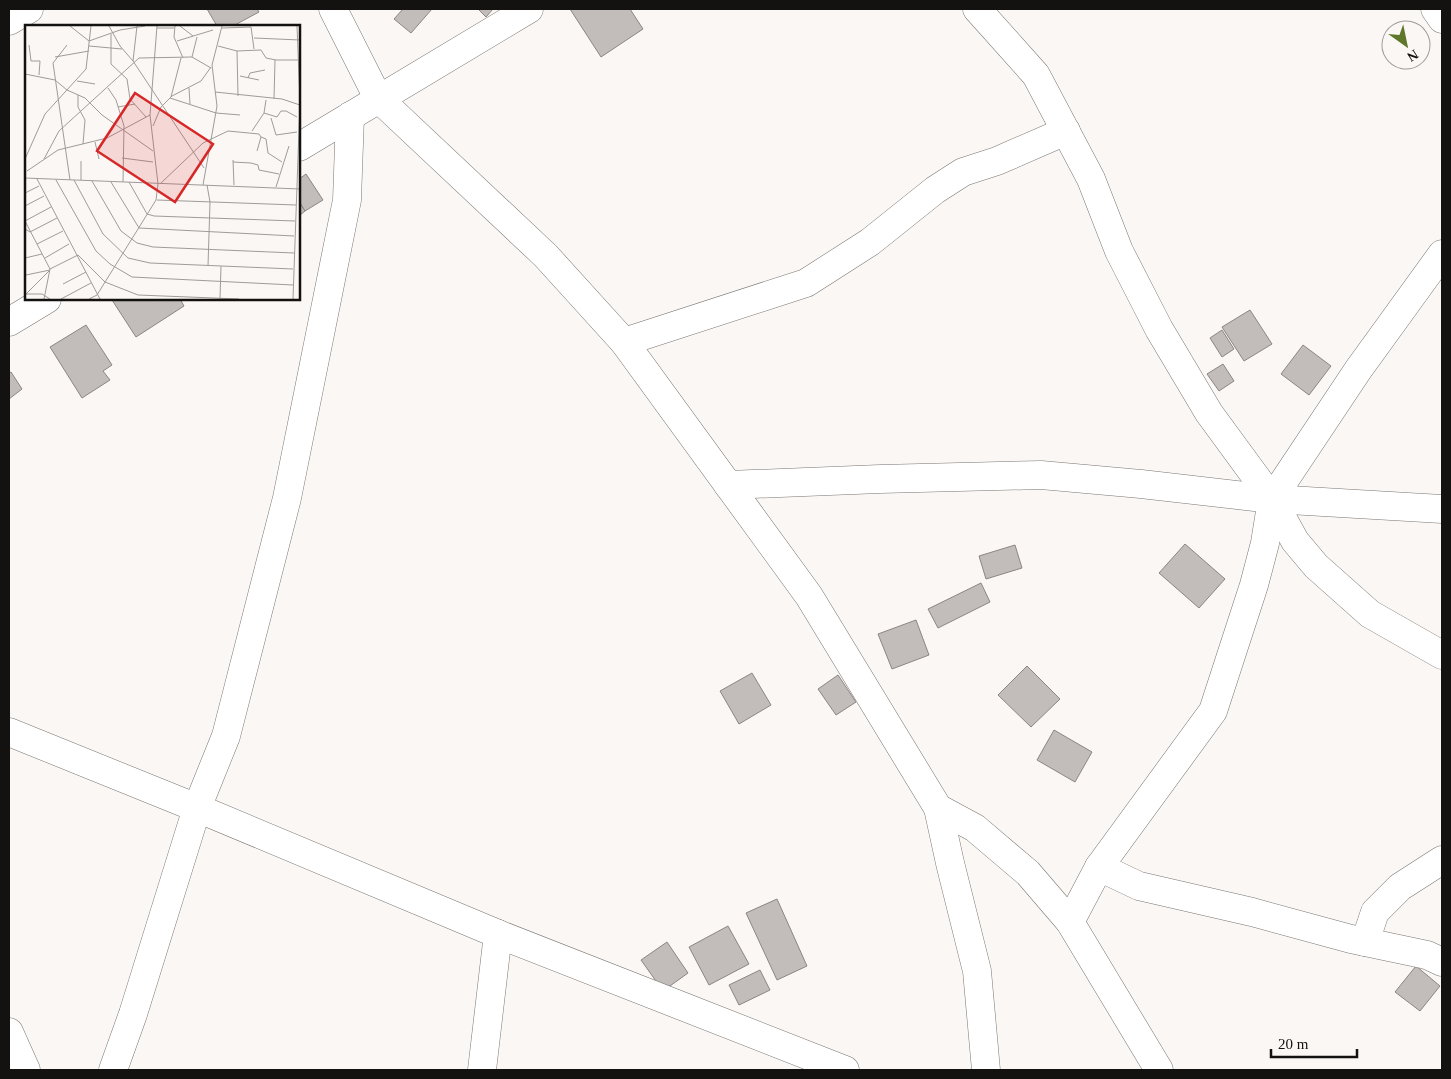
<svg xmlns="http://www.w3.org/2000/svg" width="1451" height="1079" font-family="'Times New Roman',serif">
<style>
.building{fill:#c2bdbb;stroke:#8a8684}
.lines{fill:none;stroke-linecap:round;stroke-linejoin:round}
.minor-casing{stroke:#7a7673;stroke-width:29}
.minor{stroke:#fff;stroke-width:28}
.inset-road{fill:none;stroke:#9e9b99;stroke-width:1}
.view{fill:#d62828;fill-opacity:0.15;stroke:#d62828;stroke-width:2.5}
.inset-edge{fill:none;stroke:#131211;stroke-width:2.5}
</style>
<rect width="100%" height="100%" fill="#fbf7f4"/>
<g class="building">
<path d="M 207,9 L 257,9 L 259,12 L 233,26 L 217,26 Z"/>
<path d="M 403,9 L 432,9 L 411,33 L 394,19 Z"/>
<path d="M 478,9 L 493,9 L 486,17 Z"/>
<path d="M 570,9 L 630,9 L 643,29 L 601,57 Z"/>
<path d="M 306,174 L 323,200 L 305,211 L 299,201 L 299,179 Z"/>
<path d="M 299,202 L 305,211 L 299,216 Z"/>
<path d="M 115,299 L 180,299 L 184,306 L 136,337 L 112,300 Z"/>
<path d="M 1250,310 L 1272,344 L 1244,361 L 1222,327 Z"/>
<path d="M 86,325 L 112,365 L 103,371 L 110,380 L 82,398 L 50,347 Z"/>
<path d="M 1222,330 L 1234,349 L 1222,357 L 1210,338 Z"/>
<path d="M 1303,345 L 1331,366 L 1309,395 L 1281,374 Z"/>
<path d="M 1223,364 L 1234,381 L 1219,391 L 1207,374 Z"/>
<path d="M 11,372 L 22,389 L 9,399 L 9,373 Z"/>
<path d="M 1185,544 L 1225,579 L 1199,608 L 1159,573 Z"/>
<path d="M 1015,545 L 1022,568 L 986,579 L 979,556 Z"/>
<path d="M 981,583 L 990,602 L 938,628 L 928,609 Z"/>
<path d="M 916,620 L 929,655 L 892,669 L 878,634 Z"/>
<path d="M 1027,666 L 1060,699 L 1031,727 L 998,695 Z"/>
<path d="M 752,673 L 771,705 L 739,724 L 720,691 Z"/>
<path d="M 838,675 L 856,702 L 836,715 L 818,689 Z"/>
<path d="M 1054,730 L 1092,752 L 1075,782 L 1037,760 Z"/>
<path d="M 777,899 L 807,966 L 777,980 L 746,913 Z"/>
<path d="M 728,926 L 749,964 L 709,985 L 689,947 Z"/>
<path d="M 667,942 L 688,973 L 663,991 L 641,960 Z"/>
<path d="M 1416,966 L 1440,986 L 1420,1011 L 1395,992 Z"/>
<path d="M 760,970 L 770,990 L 739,1005 L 729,985 Z"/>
</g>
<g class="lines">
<defs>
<g id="minor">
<path d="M 333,9 L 378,98 L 546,256 L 624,342 L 809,596 L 938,808 L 975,828 L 1028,873 L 1070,922 L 1159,1070"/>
<path d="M 977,9 L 1036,75 L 1091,179 L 1119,251 L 1159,329 L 1209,413 L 1272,499 L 1295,541 L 1316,566 L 1370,614 L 1442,655"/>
<path d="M 1435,9 L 1442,19"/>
<path d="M 9,21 L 29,9"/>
<path d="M 299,147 L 529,9"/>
<path d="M 9,322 L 47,299"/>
<path d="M 624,342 L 806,283 L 870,242 L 935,190 L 963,172 L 997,161 L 1066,131"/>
<path d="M 728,485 L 880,479 L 1041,475 L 1141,484 L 1272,499 L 1442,509"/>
<path d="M 9,732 L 197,808 L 498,934 L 845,1070"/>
<path d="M 938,808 L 950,863 L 977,971 L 986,1070"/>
<path d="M 1099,867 L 1139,886 L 1252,912 L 1351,939 L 1427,955 L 1442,962"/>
<path d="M 1070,922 L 1099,867 L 1213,711 L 1254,585 L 1265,543 L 1272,499 L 1358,370 L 1442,254"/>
<path d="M 1365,942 L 1375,912 L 1400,887 L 1442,860"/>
<path d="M 9,1032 L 26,1070"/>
<path d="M 113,1070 L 133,1014 L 197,808 L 226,736 L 287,498 L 347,200 L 350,116"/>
<path d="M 482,1070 L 498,934"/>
</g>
</defs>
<use href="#minor" class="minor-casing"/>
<use href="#minor" class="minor"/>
</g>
<g transform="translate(25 25)">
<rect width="275" height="275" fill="#fbf7f4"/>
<path class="inset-road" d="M 45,1 L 64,16 L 95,5 L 120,1M 84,1 L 95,21 L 108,36M 112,1 L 108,36 L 179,143M 150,1 L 149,12 L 158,33M 155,1 L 168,11M 226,2 L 229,24M 132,3 L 149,3M 197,3 L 226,2M 86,9 L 86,39 L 102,54 L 105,74 L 121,92M 229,13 L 275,15M 152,16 L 188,5M 4,20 L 6,36 L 15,36 L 14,50M 42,20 L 28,38 L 45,155M 64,21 L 97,24M 193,21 L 212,26 L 236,25 L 241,33 L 251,35 L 273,35M 212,26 L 213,71M 30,32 L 64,26M 167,32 L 172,12M 0,49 L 30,55 L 42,65 L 60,73 L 77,90 L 128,126M 215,51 L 234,55M 223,53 L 225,48 L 240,45M 52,56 L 70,59M 83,63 L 91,75 L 99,101 L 98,157M 164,63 L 165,79M 190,67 L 257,74 L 275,80M 53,70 L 53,82 L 60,95 L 58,119M 146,72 L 156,33M 145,73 L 191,88 L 215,90M 249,74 L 250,35M 93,82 L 110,79M 239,88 L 252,92 L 256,86 L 261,86 L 272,92M 246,93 L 251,110 L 272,107M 128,101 L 136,82 L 147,71 L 176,56 L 186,42M 227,106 L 239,88 L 241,75M 236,112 L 241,114 L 243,128 L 257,137M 70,117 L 74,134M 97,133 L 128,137M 0,134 L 20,89 L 61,44 L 66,1M 19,134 L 34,106 L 114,33 L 167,32 L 186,43M 208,135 L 209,160M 208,137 L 226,138 L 233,140 L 234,145 L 254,149M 2,146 L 33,125 L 82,113 L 125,90M 0,153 L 275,164M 12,154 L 75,274M 31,155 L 71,226 L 85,239 L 107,252 L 268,260M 49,155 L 78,209 L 103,233 L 125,238 L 268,244M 56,155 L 56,136M 67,156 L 96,206 L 112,218 L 128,222 L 269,228M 86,157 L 114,203 L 269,211M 104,157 L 122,189 L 129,191 L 270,196M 135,159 L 178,118 L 203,106 L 234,109 L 236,112 L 232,126M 178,160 L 192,81 L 187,40 L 197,1M 182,160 L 185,177 L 183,241M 251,162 L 264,121M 0,168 L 14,161M 132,175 L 271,180M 0,181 L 19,171M 0,196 L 25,244 L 19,274M 0,196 L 26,182M 0,204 L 5,207 L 32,193M 12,219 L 38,206M 0,233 L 17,229M 20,233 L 44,219M 25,244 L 53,230 L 80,257 L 113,270 L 214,274M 1,250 L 25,245M 38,259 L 61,247M 1,269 L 24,246M 1,269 L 17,269 L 25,274M 36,274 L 66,258M 64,274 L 72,270 L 131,175 L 133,159 L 125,90 L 132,1M 195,274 L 196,241M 268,274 L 275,76 L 272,1"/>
<path class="view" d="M 110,68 L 188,119 L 150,177 L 72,126 Z"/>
<rect width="275" height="275" class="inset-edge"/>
</g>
<rect width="1451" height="1079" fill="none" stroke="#131211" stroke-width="20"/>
<g transform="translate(1406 45) rotate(147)"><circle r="24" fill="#fbf7f4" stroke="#9e9b99"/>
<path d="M0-4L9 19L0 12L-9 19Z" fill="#5e7729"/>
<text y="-8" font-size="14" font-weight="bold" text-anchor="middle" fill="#131211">N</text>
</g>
<path d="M1271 1049v8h86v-8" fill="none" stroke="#131211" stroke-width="2.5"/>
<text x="1278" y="1049" font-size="15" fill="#131211" stroke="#fbf7f4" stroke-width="4" paint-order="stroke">20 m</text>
</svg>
